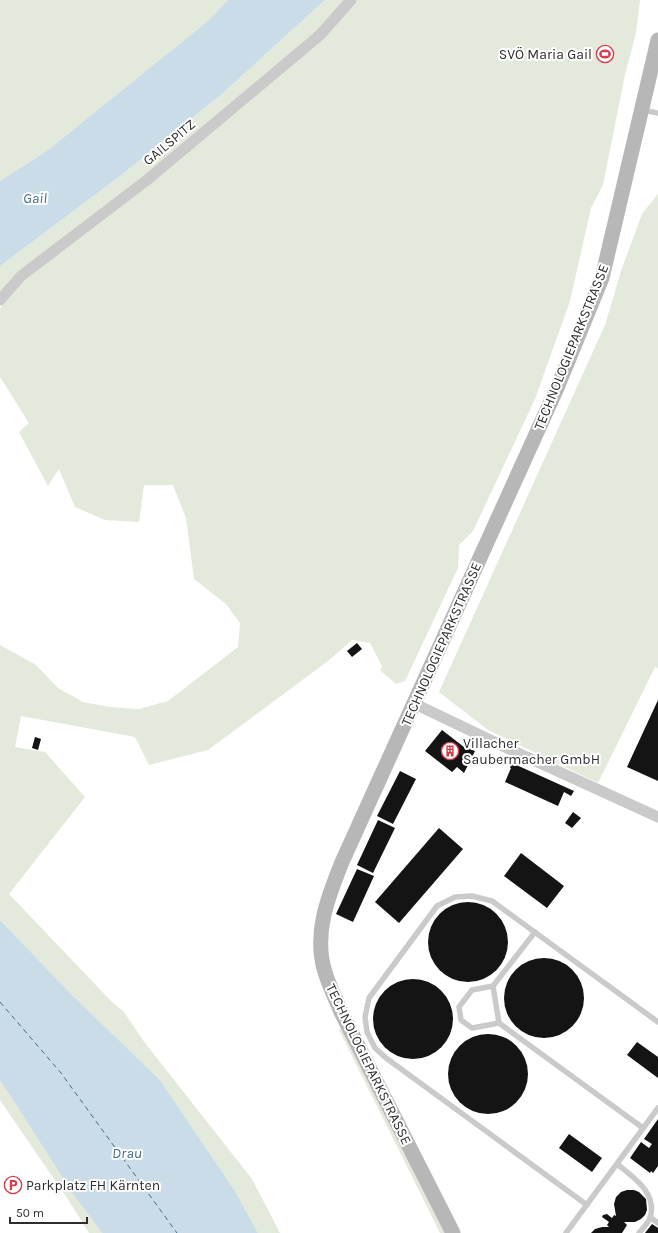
<svg xmlns="http://www.w3.org/2000/svg" width="658" height="1233" font-family="Karla,sans-serif">
<style>
.green{fill:#e3e9db}
.water{fill:#c9dce7}
.lines{fill:none;stroke-linecap:round;stroke-linejoin:round}
.ferry{stroke:#426d87;stroke-width:1;stroke-dasharray:5 4;stroke-linecap:butt}
.building{fill:#141414}
.lane{stroke:#cacaca;stroke-width:5.5}
.street{stroke:#cacaca;stroke-width:11}
.secondary{stroke:#b7b7b7;stroke-width:15}
.labels{text-anchor:middle;stroke-width:4;stroke-linejoin:round;paint-order:stroke}
.poi-label{font-size:14px;fill:#2d2d2d;stroke:#fff;text-anchor:start}
.street-label{font-size:14px;fill:#2d2d2d;stroke:#fff}
.water-label{font-size:15px;font-style:italic;fill:#426d87;stroke:#fff}
</style>
<rect width="100%" height="100%" fill="#fff"/>
<g class="green">
<path d="M 0,0 L 228,0 L 209,20 L 48,150 L 0,181 Z"/>
<path d="M 325,0 L 640,0 L 636,33 L 625,75 L 603,185 L 591,208 L 570,301 L 535,399 L 473,531 L 459,545 L 458,568 L 405,681 L 396,684 L 380,670 L 382,666 L 370,643 L 352,640 L 328,661 L 208,750 L 149,765 L 135,737 L 21,716 L 15,747 L 45,752 L 85,797 L 9,894 L 112,1002 L 124,1012 L 145,1043 L 252,1179 L 280,1233 L 258,1233 L 235,1191 L 160,1080 L 71,994 L 0,920 L 0,645 L 36,665 L 58,688 L 83,702 L 110,707 L 139,709 L 168,701 L 238,647 L 240,623 L 226,604 L 194,579 L 186,518 L 173,485 L 144,485 L 139,522 L 105,520 L 75,507 L 59,469 L 48,486 L 19,432 L 29,423 L 0,377 L 0,310 L 4,295 L 0,291 L 0,266 L 120,176 L 222,94 Z"/>
<path d="M 658,194 L 658,668 L 655,667 L 598,783 L 488,730 L 439,692 L 605,325 L 621,271 L 642,214 Z"/>
<path d="M 340,1028 L 341,1028 L 447,1233 L 440,1233 L 347,1046 L 339,1030 Z"/>
<path d="M 0,1080 L 73,1194 L 102,1233 L 89,1233 L 67,1198 L 0,1100 Z"/>
</g>
<g class="water">
<path d="M 228,0 L 325,0 L 222,94 L 120,176 L 0,266 L 0,181 L 48,150 L 209,20 Z"/>
<path d="M 0,920 L 71,994 L 160,1080 L 235,1191 L 258,1233 L 102,1233 L 73,1194 L 0,1080 Z"/>
</g>
<g class="lines">
<path class="ferry" d="M 0,1002 L 61,1073 L 177,1233"/>
</g>
<g class="building">
<path d="M 357,643 L 362,649 L 352,657 L 347,651 Z"/>
<path d="M 658,700 L 658,781 L 627,767 Z"/>
<path d="M 442,730 L 464,747 L 475,751 L 464,773 L 457,767 L 452,772 L 425,751 Z"/>
<path d="M 35,737 L 41,739 L 38,750 L 32,748 Z"/>
<path d="M 512,763 L 574,791 L 571,796 L 564,792 L 558,806 L 505,782 L 511,768 L 510,768 Z"/>
<path d="M 400,771 L 416,779 L 393,824 L 377,816 Z"/>
<path d="M 573,812 L 581,818 L 572,828 L 565,823 Z"/>
<path d="M 378,820 L 395,828 L 373,873 L 357,865 Z"/>
<path d="M 439,828 L 463,849 L 399,923 L 375,902 Z"/>
<path d="M 521,853 L 564,886 L 547,908 L 504,876 Z"/>
<path d="M 357,869 L 374,876 L 353,922 L 336,914 Z"/>
<circle cx="468" cy="942" r="40"/>
<circle cx="544" cy="998" r="40"/>
<circle cx="413" cy="1019" r="40"/>
<circle cx="488" cy="1074" r="40"/>
<path d="M 637,1042 L 658,1057 L 658,1078 L 627,1055 Z"/>
<path d="M 658,1119 L 658,1166 L 653,1173 L 651,1171 L 650,1173 L 630,1158 L 641,1142 L 649,1148 L 652,1144 L 644,1139 Z"/>
<path d="M 569,1134 L 602,1158 L 592,1172 L 559,1148 Z"/>
<path d="M 627,1190 L 634,1190 L 639,1192 L 646,1199 L 647,1210 L 645,1215 L 641,1219 L 635,1222 L 624,1222 L 627,1225 L 622,1233 L 591,1233 L 595,1229 L 602,1227 L 609,1227 L 607,1225 L 609,1222 L 602,1217 L 603,1215 L 607,1214 L 612,1218 L 614,1215 L 616,1216 L 614,1204 L 616,1197 L 621,1192 Z"/>
<path d="M 652,1224 L 658,1228 L 658,1233 L 645,1233 Z"/>
</g>
<g class="lines">
<g class="lane">
<path d="M 643,110 L 658,113"/>
<path d="M 535,932 L 493,986 L 472,990 L 459,1007 L 461,1020 L 472,1028 L 499,1023 L 643,1128"/>
<path d="M 493,986 L 499,1023"/>
<path d="M 617,1164 C 633,1177 658,1193 650,1218 C 648,1223 643,1228 639,1233"/>
<path d="M 587,1205 L 386,1058 L 375,1048 L 367,1032 L 365,1017 L 369,998 L 437,906 L 455,897 L 472,896 L 492,901 L 658,1022"/>
<path d="M 650,1217 L 658,1223"/>
<path d="M 566,1233 L 658,1108"/>
</g>
<g class="street">
<path d="M 0,300 L 21,276 L 147,180 L 320,35 L 351,0"/>
<path d="M 415,704 L 507,748 L 658,817"/>
</g>
<path class="secondary" d="M 453,1233 L 341,1012 C 336,999 329,986 325,972 C 313,934 328,897 342,862 L 557,388 L 602,278 L 658,40"/>
</g>
<defs>
<symbol id="stadium-ring" viewBox="-11 -11 22 22"><circle r="9.5" fill="#fff" stroke="#d53d4b" stroke-width="1.5"/><path d="M0-5a6.5 5 0 1 0 0 10a6.5 5 0 1 0 0-10ZM-3.5-1.8h7v3.6h-7Z" fill="#d53d4b"/></symbol>
<symbol id="building-ring" viewBox="-11 -11 22 22"><circle r="9.5" fill="#fff" stroke="#d53d4b" stroke-width="1.5"/><path d="M-4-6H4V6H1V3H-1V6H-4ZM-2.5-4.3h1.7v1.8h-1.7ZM.8-4.3h1.7v1.8H.8ZM-2.5-1h1.7V.8h-1.7ZM.8-1h1.7V.8H.8Z" fill="#d53d4b"/></symbol>
<symbol id="parking-ring" viewBox="-11 -11 22 22"><circle r="9.5" fill="#fff" stroke="#d53d4b" stroke-width="1.5"/><path d="M-3.5-5.5H1a3.5 3.5 0 0 1 0 7H-1V5.5H-3.5ZM-1-3.4V-.6H.8a1.4 1.4 0 0 0 0-2.8Z" fill="#d53d4b"/></symbol>
</defs>
<g fill-rule="evenodd">
<use href="#stadium-ring" x="595" y="44" width="20" height="20"/>
<use href="#building-ring" x="440" y="741" width="20" height="20"/>
<use href="#parking-ring" x="3" y="1175" width="20" height="20"/>
</g>
<g class="labels">
<g class="poi-label">
<text x="592" y="59" text-anchor="end">SVÖ Maria Gail</text>
<text x="463" y="748">Villacher<tspan x="463" dy="16">Saubermacher GmbH</tspan></text>
<text x="26" y="1190">Parkplatz FH Kärnten</text>
</g>
<g class="street-label">
<text transform="translate(169 142) rotate(-40)" y="5">GAILSPITZ</text>
<text transform="translate(571 347) rotate(-68)" y="5">TECHNOLOGIEPARKSTRASSE</text>
<text transform="translate(441 644) rotate(-66)" y="5">TECHNOLOGIEPARKSTRASSE</text>
<text transform="translate(369 1064) rotate(64)" y="5">TECHNOLOGIEPARKSTRASSE</text>
</g>
<g class="water-label">
<text x="35" y="203">Gail</text>
<text x="127" y="1158">Drau</text>
</g>
</g>
<path d="M10 1217v6h77v-6" fill="none" stroke="#2d2d2d" stroke-width="2"/>
<text x="16" y="1217" font-size="12" fill="#2d2d2d" stroke="#ffffff" stroke-width="3" paint-order="stroke">50 m</text>
</svg>
